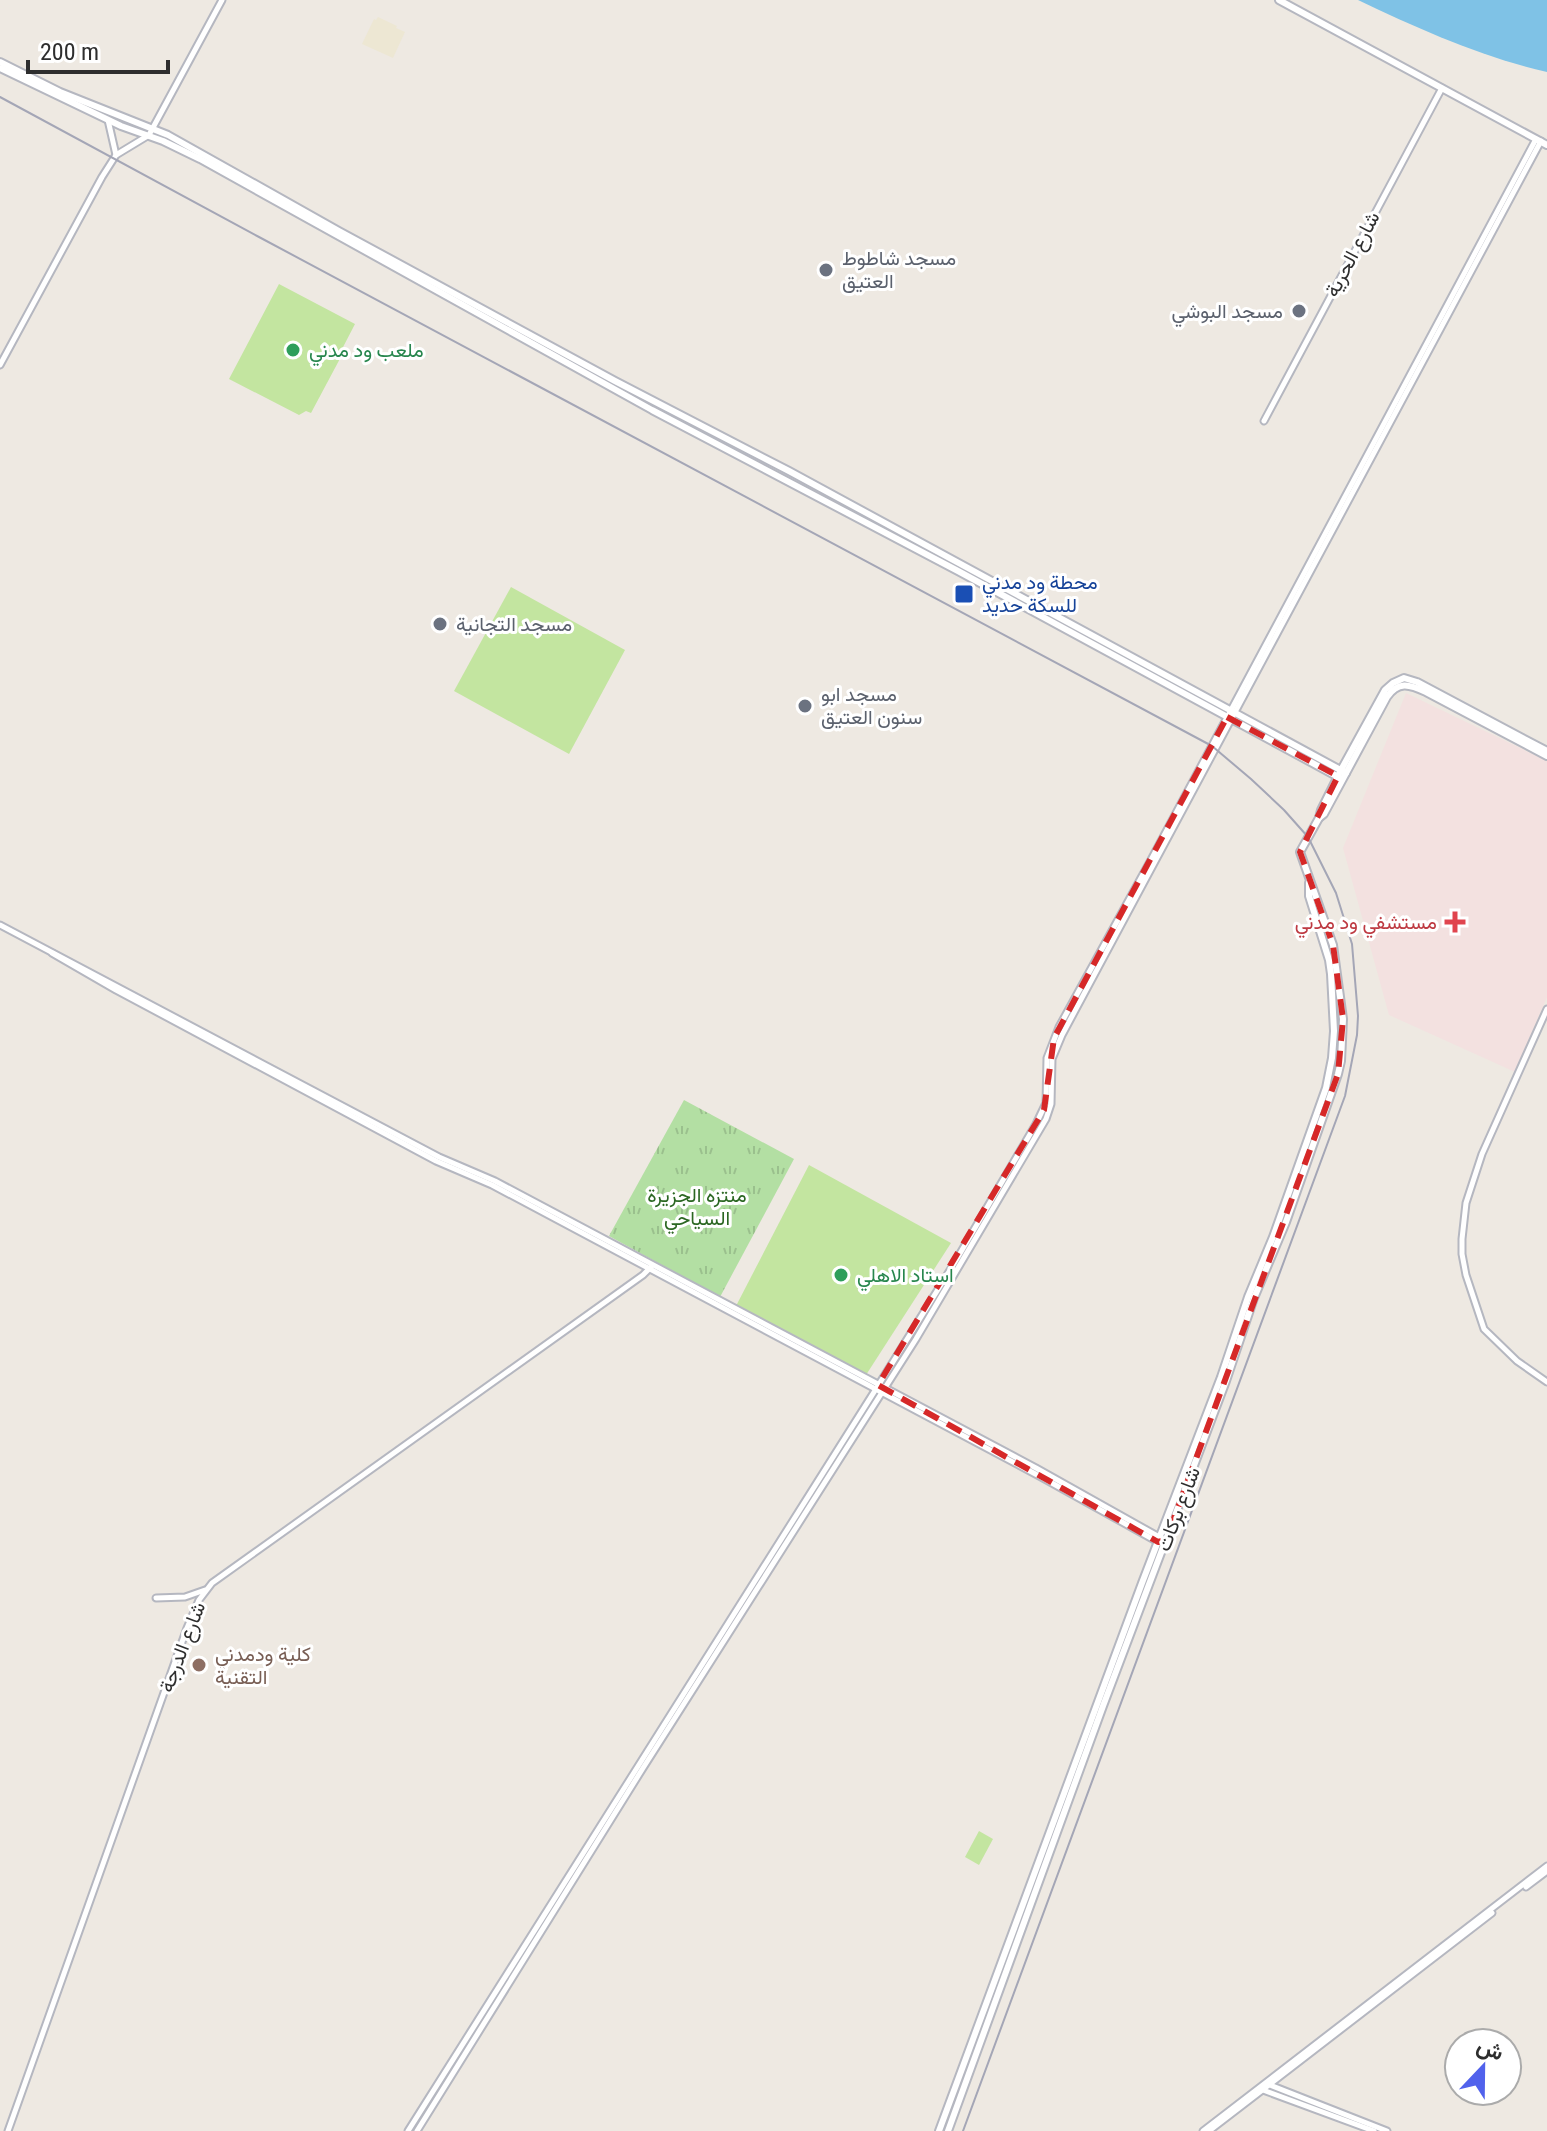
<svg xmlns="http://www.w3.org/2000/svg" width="1547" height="2131" font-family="'Roboto Condensed',Vazirmatn,sans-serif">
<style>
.education{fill:#ede7d3}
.medical{fill:#f3e1e0}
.park{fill:url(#park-tufts)}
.pitch{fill:#c3e5a0}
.water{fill:#7fc2e6}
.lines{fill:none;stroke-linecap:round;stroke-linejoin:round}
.tertiary-casing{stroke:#b5b7c0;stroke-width:9}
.secondary-casing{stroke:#b5b7c0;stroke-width:10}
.tertiary{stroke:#fff;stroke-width:5}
.secondary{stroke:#fff;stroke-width:6}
.rail{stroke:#a4a6b6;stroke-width:2}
.marked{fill:none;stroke:#d62828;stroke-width:6;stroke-dasharray:16 10;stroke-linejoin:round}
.worship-dot{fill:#6b7280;stroke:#fff;stroke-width:3}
.leisure-dot{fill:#2e9e5b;stroke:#fff;stroke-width:3}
.transit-dot{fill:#1a4fb4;stroke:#fff;stroke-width:3}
.health-dot{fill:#e0444e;stroke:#fff;stroke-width:3}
.education-dot{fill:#8d6e63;stroke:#fff;stroke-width:3}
.labels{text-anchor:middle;stroke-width:6;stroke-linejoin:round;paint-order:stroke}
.street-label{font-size:20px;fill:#2e2e2e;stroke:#fff}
.worship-label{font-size:20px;fill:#5b616d;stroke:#fff;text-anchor:start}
.leisure-label{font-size:20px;fill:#27864d;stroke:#fff;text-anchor:start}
.transit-label{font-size:20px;fill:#164399;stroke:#fff;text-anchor:start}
.health-label{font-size:20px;fill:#be3a42;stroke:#fff;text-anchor:end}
.park-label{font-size:20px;fill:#2b6722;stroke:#fff}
.education-label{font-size:20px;fill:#785e54;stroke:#fff;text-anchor:start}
</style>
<defs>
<pattern id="park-tufts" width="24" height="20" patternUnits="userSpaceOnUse" patternTransform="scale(2)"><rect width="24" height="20" fill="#b3dfa3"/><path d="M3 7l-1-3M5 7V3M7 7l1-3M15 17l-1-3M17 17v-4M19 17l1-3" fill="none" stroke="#9ac08d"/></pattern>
</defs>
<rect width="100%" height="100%" fill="#eee9e2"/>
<path class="education" d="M 378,17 L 397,26 L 396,28 L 405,32 L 393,58 L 362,44 L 374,19 L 376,20 Z"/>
<path class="medical" d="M 1406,693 L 1547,761 L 1547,997 L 1515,1072 L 1389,1015 L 1343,848 Z"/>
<path class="park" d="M 684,1100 L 794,1159 L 720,1297 L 609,1236 Z"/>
<g class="pitch">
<path d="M 279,284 L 355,324 L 341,351 L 343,353 L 311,413 L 306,411 L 299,415 L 229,379 Z"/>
<path d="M 511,587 L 625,650 L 569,754 L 454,691 Z"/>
<path d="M 809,1165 L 951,1243 L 866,1375 L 736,1306 Z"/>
<path d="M 979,1831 L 993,1839 L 979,1865 L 965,1857 Z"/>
</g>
<path class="water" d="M 1358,0 L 1547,0 L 1547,72 C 1481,57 1419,29 1358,0 Z"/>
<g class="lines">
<defs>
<g id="tertiary">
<path d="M 108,120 L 116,155"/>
<path d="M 0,365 L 102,177 L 116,155 L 149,135 L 222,0"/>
<path d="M 1264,421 L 1442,88"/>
<path d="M 0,925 L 439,1157 L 495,1181 L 1036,1468 L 1161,1538"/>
<path d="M 52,953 L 116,990 L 436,1161 L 492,1185 L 1041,1477 L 1158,1542"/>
<path d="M 1547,1009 L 1482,1154 L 1466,1203 L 1462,1239 L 1462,1254 L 1466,1275 L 1484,1329 L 1517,1361 L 1547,1382"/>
<path d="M 156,1598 L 185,1597 L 205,1590"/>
<path d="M 1526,1887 L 1547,1871"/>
<path d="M 1270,2085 L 1387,2131"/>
<path d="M 1263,2090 L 1374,2131"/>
<path d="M 8,2131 L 187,1628 L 199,1600 L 212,1583 L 643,1275 L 651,1267"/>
<path d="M 408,2131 L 893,1362 L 955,1262 L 1036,1124 L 1046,1103 L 1047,1058 L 1059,1027 L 1152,858 L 1536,139"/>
<path d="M 417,2131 L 643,1768 L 916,1339 L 1046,1119 L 1051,1104 L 1052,1059 L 1062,1035 L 1541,141"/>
<path d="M 1203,2131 L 1547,1866"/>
<path d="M 1209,2131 L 1492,1913"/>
</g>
<g id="secondary">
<path d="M 1279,0 L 1547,145"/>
<path d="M 0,62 L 60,92 L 168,135 L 339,231 L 615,381 L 789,471 L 1346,773"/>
<path d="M 0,68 L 121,126 L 163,141 L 200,159 L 652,410 L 958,571 L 1342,779"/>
<path d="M 1319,818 L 1324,814 L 1387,697 C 1398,681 1409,684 1426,692 L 1547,756"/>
<path d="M 939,2131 L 1142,1583 L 1221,1377 L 1248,1297 L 1273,1237 L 1326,1088 L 1332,1058 L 1334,1031 L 1331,974 L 1329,960 L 1309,896 L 1309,883"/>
<path d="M 948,2131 L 1103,1706 L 1226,1381 L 1254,1298 L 1286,1222 L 1338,1074 L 1341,1061 L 1343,1019 L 1333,945 L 1300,852 L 1319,818 L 1321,810 L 1341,770 L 1385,690 L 1393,683 L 1404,678 L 1417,682 L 1547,751"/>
</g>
</defs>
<use href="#tertiary" class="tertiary-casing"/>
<use href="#secondary" class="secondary-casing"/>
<use href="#tertiary" class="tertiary"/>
<use href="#secondary" class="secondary"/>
<path class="rail" d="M 0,97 L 259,237 L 1212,746 L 1251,779 L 1284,810 L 1308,837 L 1336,893 L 1352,944 L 1358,1016 L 1357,1035 L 1345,1096 L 963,2131"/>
</g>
<path class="marked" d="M 1227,717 L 1338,776 L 1300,852 L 1333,945 L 1343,1019 L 1338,1074 L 1166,1540 L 1158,1542 L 878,1385 L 1044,1110 L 1054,1038 Z"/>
<g class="worship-dot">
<circle cx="826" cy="270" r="8"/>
<circle cx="1299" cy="311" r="8"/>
<circle cx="440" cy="624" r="8"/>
<circle cx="805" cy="706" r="8"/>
</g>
<g class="leisure-dot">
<circle cx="293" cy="350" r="8"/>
<circle cx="841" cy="1275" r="8"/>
</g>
<rect class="transit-dot" x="954" y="584" width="20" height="20" rx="4"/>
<path class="health-dot" d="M1451 910h8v8h8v8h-8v8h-8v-8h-8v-8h8z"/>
<circle class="education-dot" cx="199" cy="1665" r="8"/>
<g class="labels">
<g class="street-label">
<text transform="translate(1352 254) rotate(-62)" y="7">شارع الحرية</text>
<text transform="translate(1178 1509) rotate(-69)" y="7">شارع بركات</text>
<text transform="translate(182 1647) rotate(-69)" y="7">شارع الدرجة</text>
</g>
<g class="worship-label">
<text x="842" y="265">مسجد شاطوط<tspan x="842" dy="23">العتيق</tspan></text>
<text x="1283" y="318" text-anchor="end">مسجد البوشي</text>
<text x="456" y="631">مسجد التجانية</text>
<text x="821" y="701">مسجد ابو<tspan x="821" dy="23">سنون العتيق</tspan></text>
</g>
<g class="leisure-label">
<text x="309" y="357">ملعب ود مدني</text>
<text x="857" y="1282">استاد الاهلي</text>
</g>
<g class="transit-label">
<text x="982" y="589">محطة ود مدني<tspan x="982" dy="23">للسكة حديد</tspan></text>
</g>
<g class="health-label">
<text x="1437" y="929">مستشفي ود مدني</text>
</g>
<g class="park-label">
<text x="697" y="1202">منتزه الجزيرة<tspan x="697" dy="23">السياحي</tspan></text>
</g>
<g class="education-label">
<text x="215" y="1661">كلية ودمدني<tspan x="215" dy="23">التقنية</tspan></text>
</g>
</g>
<g transform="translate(1483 2067) rotate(22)"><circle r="38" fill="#ffffff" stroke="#ababab" stroke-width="2"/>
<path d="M0-6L14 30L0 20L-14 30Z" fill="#5162ec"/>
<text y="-12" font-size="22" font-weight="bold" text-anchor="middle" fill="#2e2e2e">ش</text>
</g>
<path d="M28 60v12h140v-12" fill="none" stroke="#2e2e2e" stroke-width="4"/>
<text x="40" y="60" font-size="24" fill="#2e2e2e" stroke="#ffffff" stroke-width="6" paint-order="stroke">200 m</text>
</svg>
